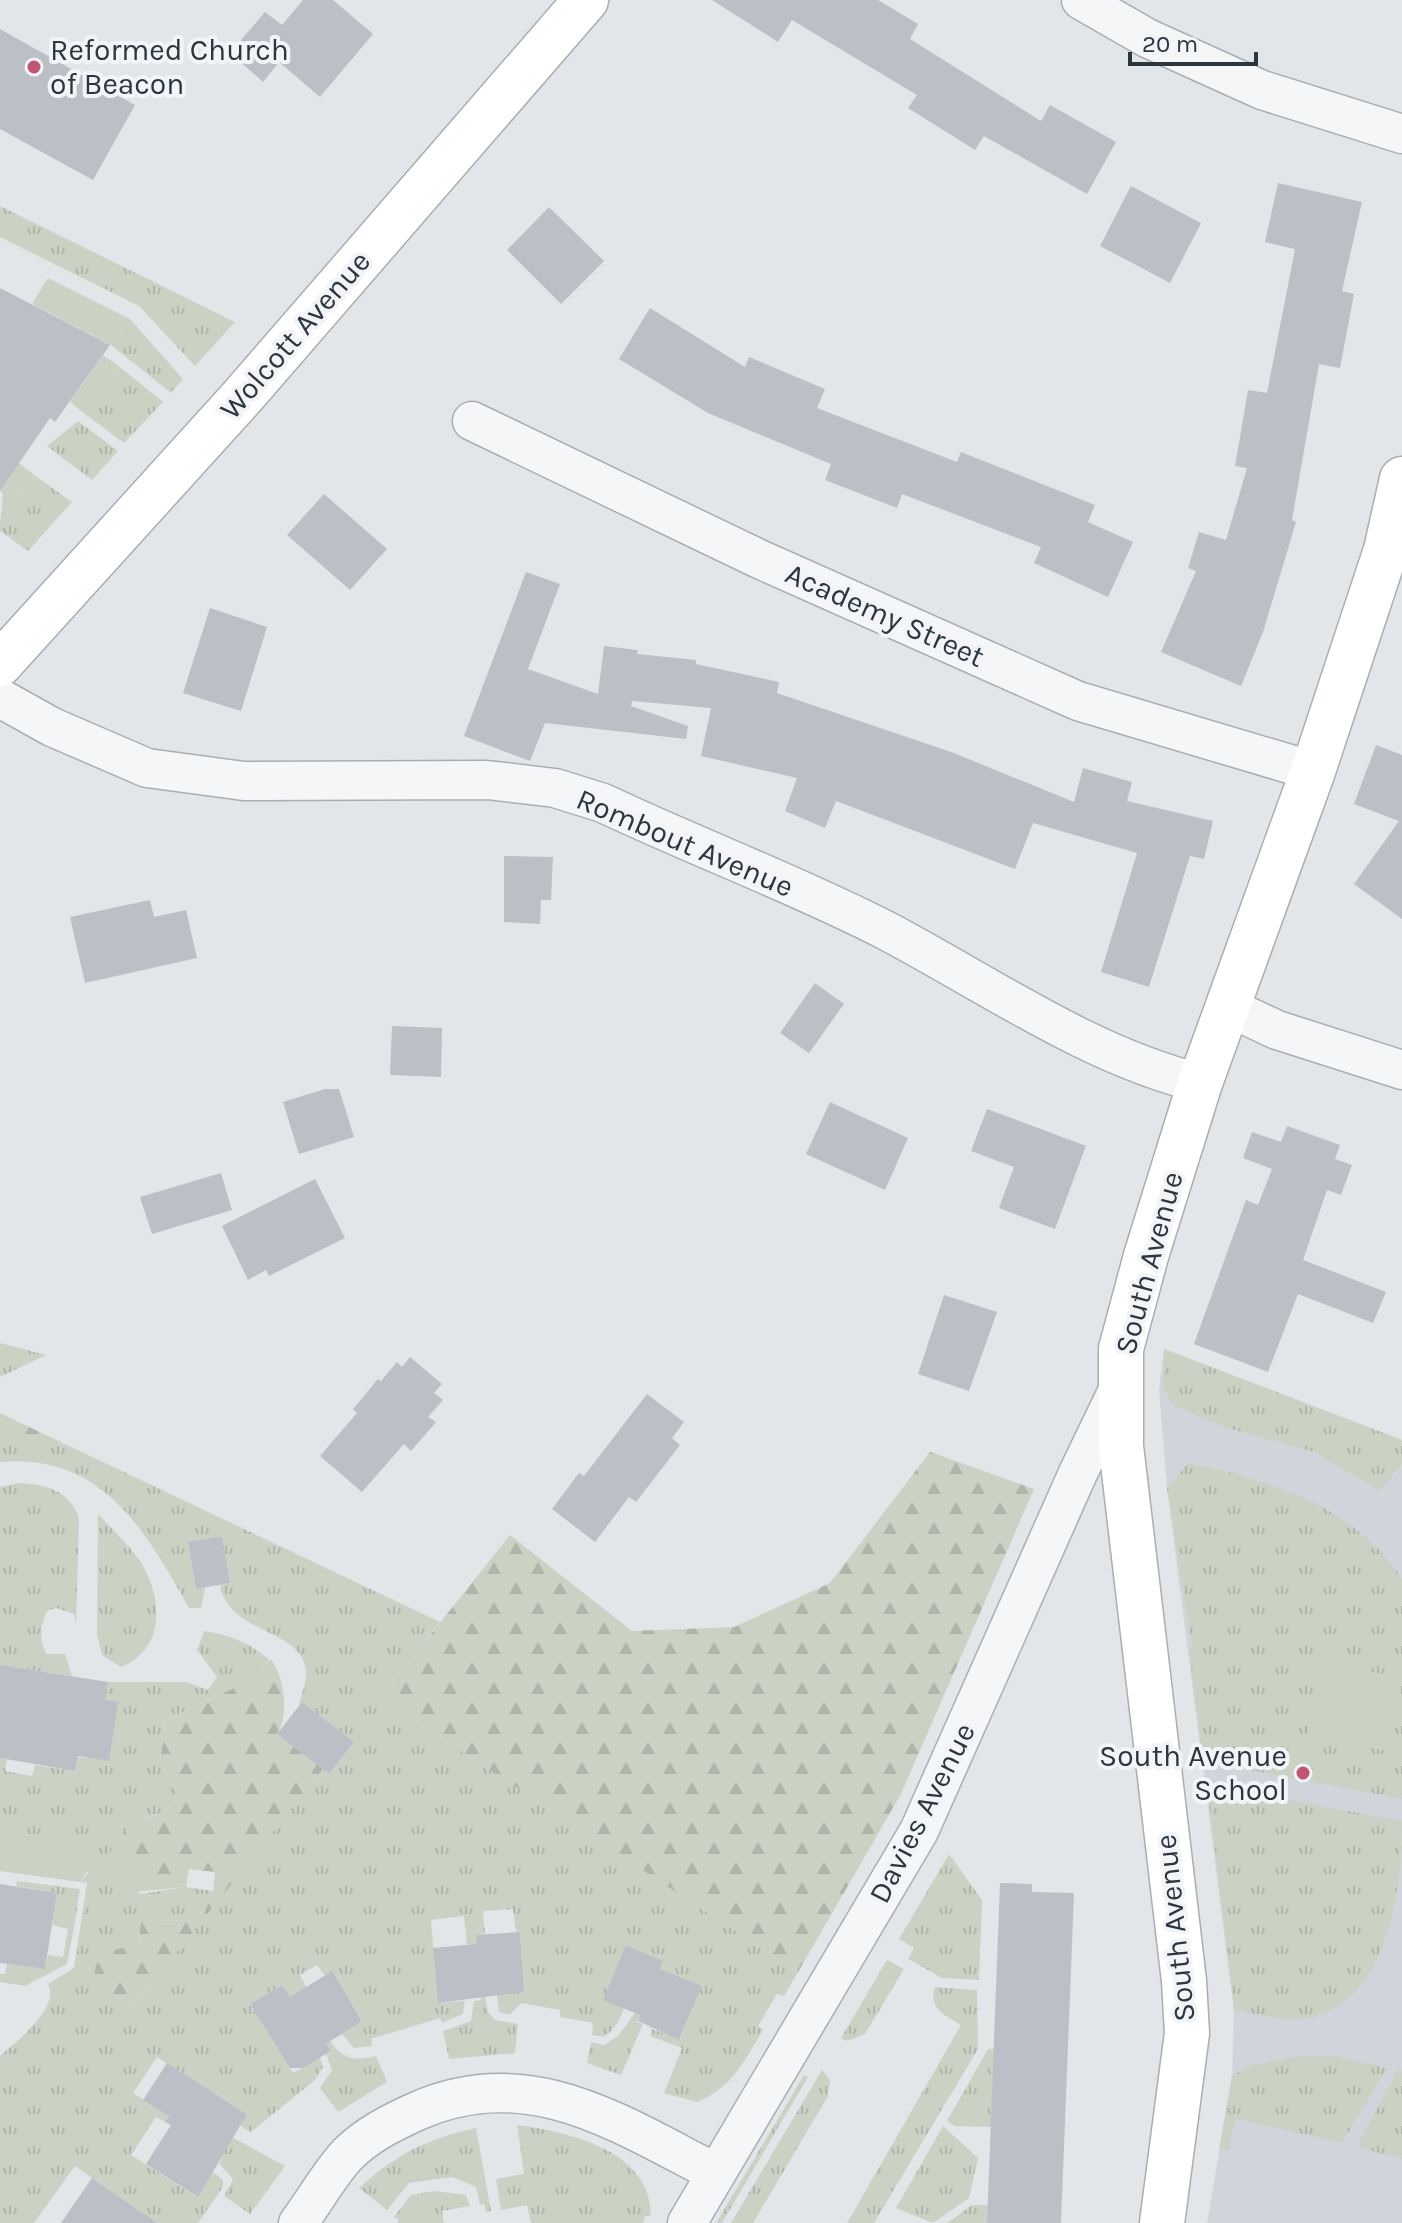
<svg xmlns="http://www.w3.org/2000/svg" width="1402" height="2223" font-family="Karla,sans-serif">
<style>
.built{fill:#d0d5db}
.grass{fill:url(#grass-tufts);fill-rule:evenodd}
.forest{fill:url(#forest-firs)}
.garden{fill:#cad2c4}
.building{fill:#bac0c5}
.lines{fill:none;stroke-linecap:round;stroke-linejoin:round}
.street-casing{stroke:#a8aeb3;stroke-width:41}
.secondary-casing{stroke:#a8aeb3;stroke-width:47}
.street{stroke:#f4f6f8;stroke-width:38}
.secondary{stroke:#fff;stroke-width:44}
.poi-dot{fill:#c15473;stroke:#f2f4f7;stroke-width:3}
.labels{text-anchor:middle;stroke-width:8;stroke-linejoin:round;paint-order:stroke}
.poi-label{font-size:30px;fill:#2c363f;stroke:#f2f4f7;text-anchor:start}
.street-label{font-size:30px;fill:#2c363f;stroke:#f2f4f7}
</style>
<defs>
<pattern id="grass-tufts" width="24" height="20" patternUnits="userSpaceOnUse" patternTransform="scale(2)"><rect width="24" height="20" fill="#cad2c4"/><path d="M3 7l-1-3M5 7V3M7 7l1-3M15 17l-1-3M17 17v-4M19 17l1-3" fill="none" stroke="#aeb5a9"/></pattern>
<pattern id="forest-firs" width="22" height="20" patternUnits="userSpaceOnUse" patternTransform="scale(2)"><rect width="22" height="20" fill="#cad2c4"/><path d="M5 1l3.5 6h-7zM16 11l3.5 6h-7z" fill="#aeb5a9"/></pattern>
</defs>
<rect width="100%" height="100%" fill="#e2e6e9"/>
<path class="built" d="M 1164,1349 L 1402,1440 L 1402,2223 L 1207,2223 L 1232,2076 L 1234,2010 L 1167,1488 L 1159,1390 Z"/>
<g class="grass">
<path d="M 0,206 L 235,322 L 195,366 L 139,306 L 0,237 Z"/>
<path d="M 130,319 L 183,379 L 171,393 L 111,345 Z"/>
<path d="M 121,368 L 163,402 L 124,443 L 85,414 Z"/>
<path d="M 78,421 L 118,451 L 92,480 L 47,446 Z"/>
<path d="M 34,475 L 72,502 L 28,551 L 0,531 L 0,524 Z"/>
<path d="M 0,1343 L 46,1355 L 0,1377 Z"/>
<path d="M 1164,1349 L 1402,1440 L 1402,1464 L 1380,1491 L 1314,1452 L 1227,1428 L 1174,1406 L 1163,1389 Z"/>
<path d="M 8,1438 L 65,1444 L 440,1622 L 380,1698 L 798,1972 L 784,1996 L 777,1994 L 758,2026 L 763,2030 C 745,2060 731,2089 697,2102 L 664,2093 L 682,2048 L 650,2036 L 652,2029 L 680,2039 L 702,1986 L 660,1969 L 662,1961 L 626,1945 C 626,1979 634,2015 604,2037 L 592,2035 L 593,2023 L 560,2017 L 560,2010 L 521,2003 L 510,2015 L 499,2012 L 497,1994 L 524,1992 L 520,1932 L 516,1932 L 513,1909 L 483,1911 L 485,1934 L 477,1935 L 477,1944 L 467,1945 L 464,1916 L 431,1920 L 438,2003 L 465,2001 L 463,2014 L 442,2023 L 440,2018 L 371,2039 L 372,2046 L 354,2048 L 342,2034 L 362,2020 L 332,1972 L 325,1976 L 317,1965 L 300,1975 L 306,1987 L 294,2004 L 282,1985 L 250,2004 L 293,2073 L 320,2058 L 323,2067 L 315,2080 L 251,2132 L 239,2125 L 246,2113 L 157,2057 L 133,2093 L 169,2116 L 165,2122 L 156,2117 L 131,2155 L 197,2197 L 213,2172 L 223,2180 L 223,2187 L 198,2223 L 134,2223 L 141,2212 L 75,2166 L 34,2223 L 0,2223 L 0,2056 C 16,2042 61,2007 48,1984 L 74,1968 L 87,1883 L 80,1882 L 88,1873 L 85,1841 L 0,1832 L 0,1758 L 7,1759 L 5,1771 L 32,1776 L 35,1765 L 75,1771 L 78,1757 L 89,1758 L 108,1682 L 186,1682 L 208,1690 L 217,1677 L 197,1650 L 204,1631 C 230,1635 249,1643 269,1659 L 255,1678 L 166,1720 L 160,1762 L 178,1793 L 167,1811 C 147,1818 124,1819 122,1844 L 112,1848 L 140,1894 L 186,1887 L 213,1891 L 204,1917 L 323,1769 L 329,1774 L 354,1742 L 302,1702 L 299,1705 C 301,1696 306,1684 306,1674 C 305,1627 230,1637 220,1585 L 230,1583 L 222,1536 L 188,1542 L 196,1588 L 205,1588 L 201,1608 L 189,1608 C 145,1530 102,1453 0,1462 L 0,1439 ZM 202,1920 L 130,2010 L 141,1921 Z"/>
<path d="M 1188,1463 C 1268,1479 1355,1506 1402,1579 L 1402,1799 L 1218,1764 L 1202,1754 L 1189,1651 L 1192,1647 L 1167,1488 Z"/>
<path d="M 18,1483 C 46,1484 71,1491 79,1519 L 76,1625 L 74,1614 L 56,1608 L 47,1611 C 40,1628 39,1638 46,1654 L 65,1654 L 72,1676 L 12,1667 L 0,1674 L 0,1487 Z"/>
<path d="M 98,1514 C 112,1529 128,1544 140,1561 C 163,1597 166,1649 121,1667 L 103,1656 L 97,1636 Z"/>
<path d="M 1216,1787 L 1402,1821 C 1402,1886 1390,1995 1314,2017 C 1289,2024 1258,2014 1234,2010 L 1208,1792 Z"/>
<path d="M 949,1854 L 982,1900 L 979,1980 L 942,1978 L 908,1959 L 914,1948 L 899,1939 Z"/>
<path d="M 17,1881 L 80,1889 L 75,1922 L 53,1919 L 57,1893 L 16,1886 Z"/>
<path d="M 887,1960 L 904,1969 L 865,2034 L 847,2041 L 841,2038 Z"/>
<path d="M 935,1987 L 977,1990 L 978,2049 L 874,2223 L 847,2223 L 961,2025 C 946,2015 928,2010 935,1987 Z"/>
<path d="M 481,1995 L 485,1995 L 488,2012 L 495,2020 L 518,2024 L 515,2053 L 449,2059 L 443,2031 L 471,2021 L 474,2001 L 481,2000 Z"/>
<path d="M 635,2013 L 640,2015 L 637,2022 L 643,2024 L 621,2075 L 587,2063 L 591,2042 L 604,2045 L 619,2035 Z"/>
<path d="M 330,2041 C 341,2059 356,2062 376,2056 L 387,2082 L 338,2112 L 320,2088 L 332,2070 L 326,2054 L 331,2052 L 326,2044 Z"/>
<path d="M 988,2049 L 994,2049 L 991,2127 L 955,2126 L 947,2121 Z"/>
<path d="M 1300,2056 L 1335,2056 L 1387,2068 L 1342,2143 L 1236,2119 L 1228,2150 L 1219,2149 L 1232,2076 L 1252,2065 Z"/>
<path d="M 822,2070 L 830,2080 L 828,2096 L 753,2223 L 731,2223 Z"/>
<path d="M 1398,2070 L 1402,2071 L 1402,2159 L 1357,2147 Z"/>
<path d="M 804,2075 L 808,2077 L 722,2223 L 716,2223 Z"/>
<path d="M 517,2125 C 569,2132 651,2150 651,2216 L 645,2216 L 643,2223 L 531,2223 L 527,2205 L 501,2210 L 496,2179 L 524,2174 Z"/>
<path d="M 943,2126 L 978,2158 L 969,2198 L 933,2223 L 896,2208 Z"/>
<path d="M 476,2128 L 491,2211 L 486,2212 L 484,2204 L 480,2205 L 476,2187 L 452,2177 L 409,2183 L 387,2210 L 359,2188 C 395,2155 428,2138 476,2128 Z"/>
<path d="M 232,2137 L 285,2166 L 250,2214 L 224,2196 L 233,2179 L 219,2163 L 222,2159 L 219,2156 Z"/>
<path d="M 434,2191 L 466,2195 L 470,2206 L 442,2211 L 444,2223 L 397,2223 L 399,2220 L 394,2217 L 411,2195 Z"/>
<path d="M 972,2205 L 988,2205 L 987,2223 L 947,2223 Z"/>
</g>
<g class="forest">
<path d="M 0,1413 L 65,1444 L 0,1439 Z"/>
<path d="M 930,1452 L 1034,1489 L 901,1794 L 798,1972 L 380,1698 L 510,1535 L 632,1631 L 734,1627 L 830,1583 Z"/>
<path d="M 270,1659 C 284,1673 290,1717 277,1734 L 323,1769 C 259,1850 195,1930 130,2010 L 92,1999 L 97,1953 L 138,1945 L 141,1921 L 202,1920 L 213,1891 L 215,1872 L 189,1869 L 187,1879 L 145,1875 L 129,1868 L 122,1844 L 123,1833 L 131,1823 L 167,1811 L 178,1793 L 160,1762 L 166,1720 L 255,1678 Z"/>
</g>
<g class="garden">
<path d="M 48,278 L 130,319 L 111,345 L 32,304 Z"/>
<path d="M 103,355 L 121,368 L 85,414 L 70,402 Z"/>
<path d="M 19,463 L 34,475 L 0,524 L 3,495 L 0,490 Z"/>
<path d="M 1319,1663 L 1402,1677 L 1389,1751 L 1307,1737 Z"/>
<path d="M 0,1832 L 85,1841 L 93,1862 L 80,1882 L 0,1871 Z"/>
<path d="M 122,1844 L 129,1868 L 145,1875 L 187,1879 L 186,1887 L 122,1893 L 111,1885 L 105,1863 L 112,1848 Z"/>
<path d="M 53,1919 L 75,1922 L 67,1964 L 25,1986 L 0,1982 L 0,1974 L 5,1974 L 7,1964 L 45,1969 L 48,1955 L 63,1957 L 68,1929 L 53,1925 Z"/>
</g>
<g class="building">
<path d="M 303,0 L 333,0 L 373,34 L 320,97 L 279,62 L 263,82 L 230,53 L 265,12 L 282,25 Z"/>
<path d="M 712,0 L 878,0 L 918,24 L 910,39 L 1041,121 L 1050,105 L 1116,142 L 1087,194 L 984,136 L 975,150 L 908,108 L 917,95 L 792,20 L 778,42 Z"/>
<path d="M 0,29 L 135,105 L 93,180 L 0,129 Z"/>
<path d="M 1278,183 L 1362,202 L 1342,291 L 1354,294 L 1340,368 L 1319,364 L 1292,520 L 1296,522 L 1263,632 L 1241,686 L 1161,652 L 1196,571 L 1188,568 L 1199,532 L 1226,540 L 1247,468 L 1235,466 L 1248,390 L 1267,393 L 1295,249 L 1265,242 Z"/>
<path d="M 1131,186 L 1201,223 L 1170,283 L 1100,246 Z"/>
<path d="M 549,207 L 604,261 L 561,304 L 507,250 Z"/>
<path d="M 0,288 L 110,345 L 55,422 L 50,418 L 0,491 Z"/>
<path d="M 650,308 L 745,367 L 749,357 L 825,389 L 817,408 L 957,462 L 961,452 L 1095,505 L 1088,522 L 1133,542 L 1108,597 L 1034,563 L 1041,547 L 902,494 L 897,508 L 825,480 L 831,464 L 708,413 L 619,359 Z"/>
<path d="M 324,494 L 387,549 L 350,590 L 287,535 Z"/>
<path d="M 526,572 L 560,584 L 528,669 L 598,694 L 604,646 L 638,650 L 637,654 L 696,660 L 696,664 L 779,682 L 777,693 L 954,753 L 1074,802 L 1083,768 L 1132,782 L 1127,801 L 1213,821 L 1204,859 L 1190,856 L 1149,987 L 1101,972 L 1137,853 L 1033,823 L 1015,869 L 836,801 L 825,828 L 785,811 L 797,778 L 701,756 L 711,708 L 632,701 L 631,706 L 688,726 L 686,739 L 545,723 L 530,761 L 464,736 Z"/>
<path d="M 210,608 L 267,627 L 241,711 L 183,693 Z"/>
<path d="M 1376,745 L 1402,755 L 1402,919 L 1354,884 L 1399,821 L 1354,804 Z"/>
<path d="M 504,856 L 553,857 L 551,900 L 541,900 L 540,924 L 504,922 Z"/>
<path d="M 150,900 L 154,917 L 186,910 L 197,958 L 85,983 L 70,917 Z"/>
<path d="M 815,983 L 844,1004 L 809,1053 L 780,1033 Z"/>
<path d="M 392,1026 L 442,1028 L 441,1077 L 390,1075 Z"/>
<path d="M 325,1089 L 339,1089 L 354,1137 L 299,1154 L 283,1102 Z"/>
<path d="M 830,1102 L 908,1138 L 885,1190 L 806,1154 Z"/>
<path d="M 987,1109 L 1086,1146 L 1055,1229 L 999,1208 L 1014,1167 L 971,1151 Z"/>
<path d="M 1287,1126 L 1340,1145 L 1335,1159 L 1352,1165 L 1341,1195 L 1327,1190 L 1303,1260 L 1386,1292 L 1373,1323 L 1298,1294 L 1268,1372 L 1194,1344 L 1246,1200 L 1258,1205 L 1272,1169 L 1243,1158 L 1252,1132 L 1281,1142 Z"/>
<path d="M 221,1173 L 232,1210 L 152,1234 L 140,1197 Z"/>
<path d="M 315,1179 L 345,1238 L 269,1276 L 266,1270 L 248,1280 L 222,1226 Z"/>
<path d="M 944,1295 L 997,1312 L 969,1391 L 918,1374 Z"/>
<path d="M 410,1357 L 442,1384 L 434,1393 L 443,1400 L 428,1417 L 436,1422 L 411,1451 L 404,1444 L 362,1492 L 320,1456 L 357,1413 L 353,1409 L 378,1379 L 381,1381 L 397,1362 L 402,1367 Z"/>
<path d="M 647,1394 L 684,1422 L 672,1438 L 680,1445 L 636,1502 L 629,1497 L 595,1542 L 552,1509 L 579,1473 L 584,1476 Z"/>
<path d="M 222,1536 L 230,1583 L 196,1589 L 188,1542 Z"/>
<path d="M 0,1665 L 108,1682 L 105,1700 L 118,1702 L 109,1761 L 78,1756 L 75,1771 L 0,1758 Z"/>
<path d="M 302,1702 L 354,1742 L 329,1774 L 277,1734 Z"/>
<path d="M 1000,1883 L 1032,1884 L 1032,1892 L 1074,1893 L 1061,2223 L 987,2223 Z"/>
<path d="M 0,1884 L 57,1893 L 45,1969 L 0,1963 Z"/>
<path d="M 520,1932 L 524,1992 L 438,2003 L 433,1948 L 477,1944 L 476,1935 Z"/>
<path d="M 626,1945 L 663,1961 L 660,1969 L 702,1986 L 679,2040 L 638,2021 L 640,2015 L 603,2000 Z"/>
<path d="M 332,1971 L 362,2021 L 326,2044 L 331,2051 L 303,2068 L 290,2068 L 250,2004 L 282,1985 L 290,1997 Z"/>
<path d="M 167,2063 L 247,2114 L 198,2197 L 146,2164 L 171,2125 L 165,2122 L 169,2116 L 143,2100 Z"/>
<path d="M 92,2178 L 157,2223 L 61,2223 Z"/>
</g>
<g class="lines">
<defs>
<g id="street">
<path d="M 1081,0 L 1147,38 L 1262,90 L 1402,134"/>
<path d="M 472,421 L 757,558 L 1078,701 L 1313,771"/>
<path d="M 0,698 L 52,727 L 147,768 L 244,781 L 487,780 L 555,788 L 603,803 C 696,847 793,883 885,930 C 986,983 1089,1056 1200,1083"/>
<path d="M 1228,1007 L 1277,1030 L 1402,1070"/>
<path d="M 298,2223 C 315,2201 329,2174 348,2154 C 367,2135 391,2123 415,2112 C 528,2061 618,2123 716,2173"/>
<path d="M 687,2223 L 919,1831 L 1078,1473 L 1121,1384"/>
</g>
<g id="secondary">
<path d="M 0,664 L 242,397 L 586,0"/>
<path d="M 1162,2223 L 1187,2033 L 1184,1981 L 1121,1446 L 1121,1349 L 1146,1256 L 1200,1083 L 1313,771 L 1386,550 L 1402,479"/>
</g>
</defs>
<use href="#street" class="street-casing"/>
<use href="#secondary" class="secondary-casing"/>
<use href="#street" class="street"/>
<use href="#secondary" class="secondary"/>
</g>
<g class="poi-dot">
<circle cx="34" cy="67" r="8"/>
<circle cx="1303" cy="1773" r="8"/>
</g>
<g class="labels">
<g class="poi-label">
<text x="50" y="60">Reformed Church<tspan x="50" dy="34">of Beacon</tspan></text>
<text x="1287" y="1766" text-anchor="end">South Avenue<tspan x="1287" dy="34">School</tspan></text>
</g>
<g class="street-label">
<text transform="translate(295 335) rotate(-49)" y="10">Wolcott Avenue</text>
<text transform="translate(885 615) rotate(24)" y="10">Academy Street</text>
<text transform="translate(685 843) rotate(23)" y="10">Rombout Avenue</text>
<text transform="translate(1149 1263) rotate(-75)" y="10">South Avenue</text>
<text transform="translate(922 1813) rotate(-63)" y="10">Davies Avenue</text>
<text transform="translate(1175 1928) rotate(-96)" y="10">South Avenue</text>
</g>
</g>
<path d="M1130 52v12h126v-12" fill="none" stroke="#2c363f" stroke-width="4"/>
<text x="1142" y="52" font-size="24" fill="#2c363f" stroke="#f2f4f7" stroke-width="6" paint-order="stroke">20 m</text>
</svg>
